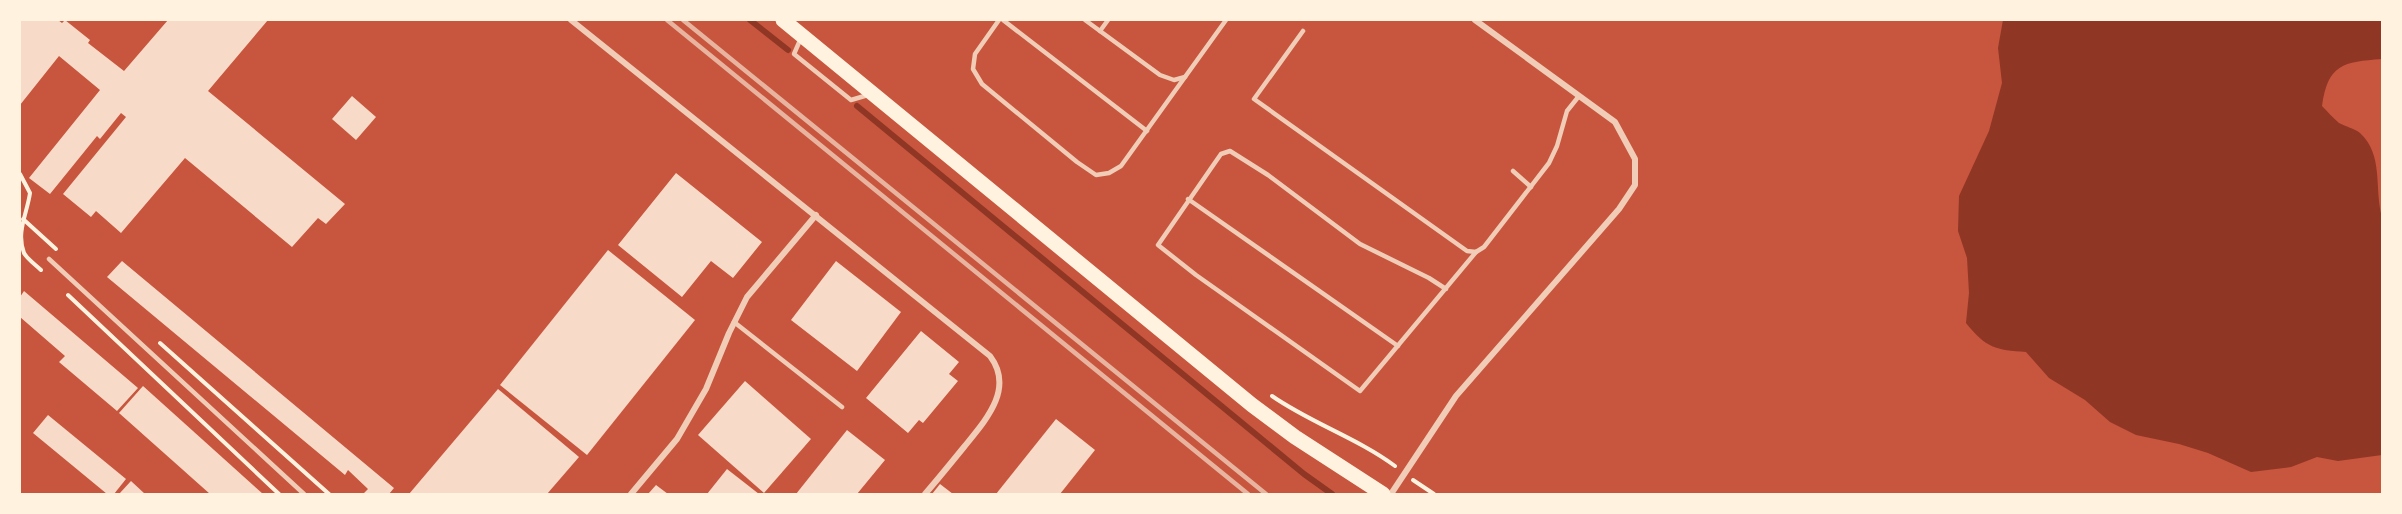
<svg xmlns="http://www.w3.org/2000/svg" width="2402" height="514" font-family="Quicksand,sans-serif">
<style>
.water{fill:#8f3625}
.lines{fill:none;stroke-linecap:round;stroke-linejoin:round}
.stream{stroke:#8f3625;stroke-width:6}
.building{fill:#f7dbc8}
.path{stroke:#fff3e0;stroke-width:4}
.service{stroke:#f1ccb7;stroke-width:4.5}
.minor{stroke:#f1ccb7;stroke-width:6}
.primary{stroke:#fff3e0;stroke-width:15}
.rail{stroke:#e9b49f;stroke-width:4.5}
</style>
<rect width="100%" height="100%" fill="#c8553d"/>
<path class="water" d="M 2003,20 L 2382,20 L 2382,59 C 2343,62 2328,64 2322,106 C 2328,112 2333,118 2339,123 C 2346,127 2354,128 2360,133 C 2384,155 2374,189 2382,217 L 2382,455 L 2338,461 L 2317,457 L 2291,467 L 2251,472 L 2208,453 L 2179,444 L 2136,435 L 2110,422 L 2085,400 L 2049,378 L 2026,352 C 1996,350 1986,348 1966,323 L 1969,293 L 1967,258 L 1958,231 L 1959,196 L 1989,131 L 2002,83 L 1998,48 Z"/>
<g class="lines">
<g class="stream">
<path d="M 750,20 L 788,50"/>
<path d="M 857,106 L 1304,474 L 1332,494"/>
</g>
</g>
<g class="building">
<path d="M 20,20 L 58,20 L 62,23 L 65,20 L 90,40 L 88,43 L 124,71 L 168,20 L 268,20 L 208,91 L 345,204 L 326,224 L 318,218 L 292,247 L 185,158 L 121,233 L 96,211 L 91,217 L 63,194 L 126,117 L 121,113 L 100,139 L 97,136 L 50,194 L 29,178 L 100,90 L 59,56 L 20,105 Z"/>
<path d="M 352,96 L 376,117 L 356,140 L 332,119 Z"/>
<path d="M 676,173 L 762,242 L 733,278 L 711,261 L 682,297 L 618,245 Z"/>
<path d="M 608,250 L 695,320 L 587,455 L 500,385 Z"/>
<path d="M 122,261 L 394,488 L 389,494 L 363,494 L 368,489 L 348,470 L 345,475 L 107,277 Z"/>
<path d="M 836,261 L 901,312 L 857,371 L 791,320 Z"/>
<path d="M 24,291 L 138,388 L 117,411 L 59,362 L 65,356 L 20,317 L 20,297 Z"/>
<path d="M 921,331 L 959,362 L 949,374 L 958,381 L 923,423 L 919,420 L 908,433 L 866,398 Z"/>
<path d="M 745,381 L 811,439 L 764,493 L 698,435 Z"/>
<path d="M 143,386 L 263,494 L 210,494 L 119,413 Z"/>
<path d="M 498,389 L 579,457 L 547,494 L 409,494 Z"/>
<path d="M 48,415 L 126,479 L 114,494 L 107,494 L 33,433 Z"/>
<path d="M 1056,419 L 1095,450 L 1060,494 L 996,494 Z"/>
<path d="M 847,430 L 885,460 L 857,494 L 796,494 Z"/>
<path d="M 727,469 L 759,494 L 707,494 Z"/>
<path d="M 131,481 L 145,494 L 119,494 Z"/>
<path d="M 940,484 L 953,494 L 932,494 Z"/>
<path d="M 656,485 L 668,494 L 648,494 Z"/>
</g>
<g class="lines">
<g class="path">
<path d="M 20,174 L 30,193 C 27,214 16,232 24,253 C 27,259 36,265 41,270"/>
<path d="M 23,219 L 56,249"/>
<path d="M 68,295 L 279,494"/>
<path d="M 160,343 L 329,494"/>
<path d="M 1272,396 C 1311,423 1357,438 1395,466"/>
<path d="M 1413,480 L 1434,494"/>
</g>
<g class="service">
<path d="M 999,20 L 975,54 L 973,69 L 982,84 L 1077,162 L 1096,175 L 1109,173 L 1121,166 L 1185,77"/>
<path d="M 1003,20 L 1147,131"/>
<path d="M 1085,20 L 1160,75 L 1174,80 L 1185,77 L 1226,20"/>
<path d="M 1100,31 L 1108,20"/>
<path d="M 1303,31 L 1254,99 L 1467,251 L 1476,252 L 1484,247 L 1549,163 L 1557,146 L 1567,111 L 1579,96"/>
<path d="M 801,38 L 794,54 L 851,100 L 868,95"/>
<path d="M 1513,171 L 1531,187"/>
<path d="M 1188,199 L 1398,346"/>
<path d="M 49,259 L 304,494"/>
<path d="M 1446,289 L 1429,278 L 1360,244 L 1268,175 L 1230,151 L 1221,154 L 1214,164 L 1158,245 L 1196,275 L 1360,391 L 1476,252"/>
<path d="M 734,322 L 842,407"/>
</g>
<g class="minor">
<path d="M 571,20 L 990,356 C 1015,389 985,421 964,447 C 951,463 938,479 925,494"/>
<path d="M 631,494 L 677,439 L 706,389 L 729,333 L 747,297 L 816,215"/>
<path d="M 1391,494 L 1456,396 L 1619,209 L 1635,185 L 1635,159 L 1615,122 L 1475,20"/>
</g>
<path class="primary" d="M 783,20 L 1252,405 L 1295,437 L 1383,494"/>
<g class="rail">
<path d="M 667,20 L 1248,494"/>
<path d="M 683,20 L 1266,494"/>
</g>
</g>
<rect width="2402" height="514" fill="none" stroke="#fff3e0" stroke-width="42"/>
</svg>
